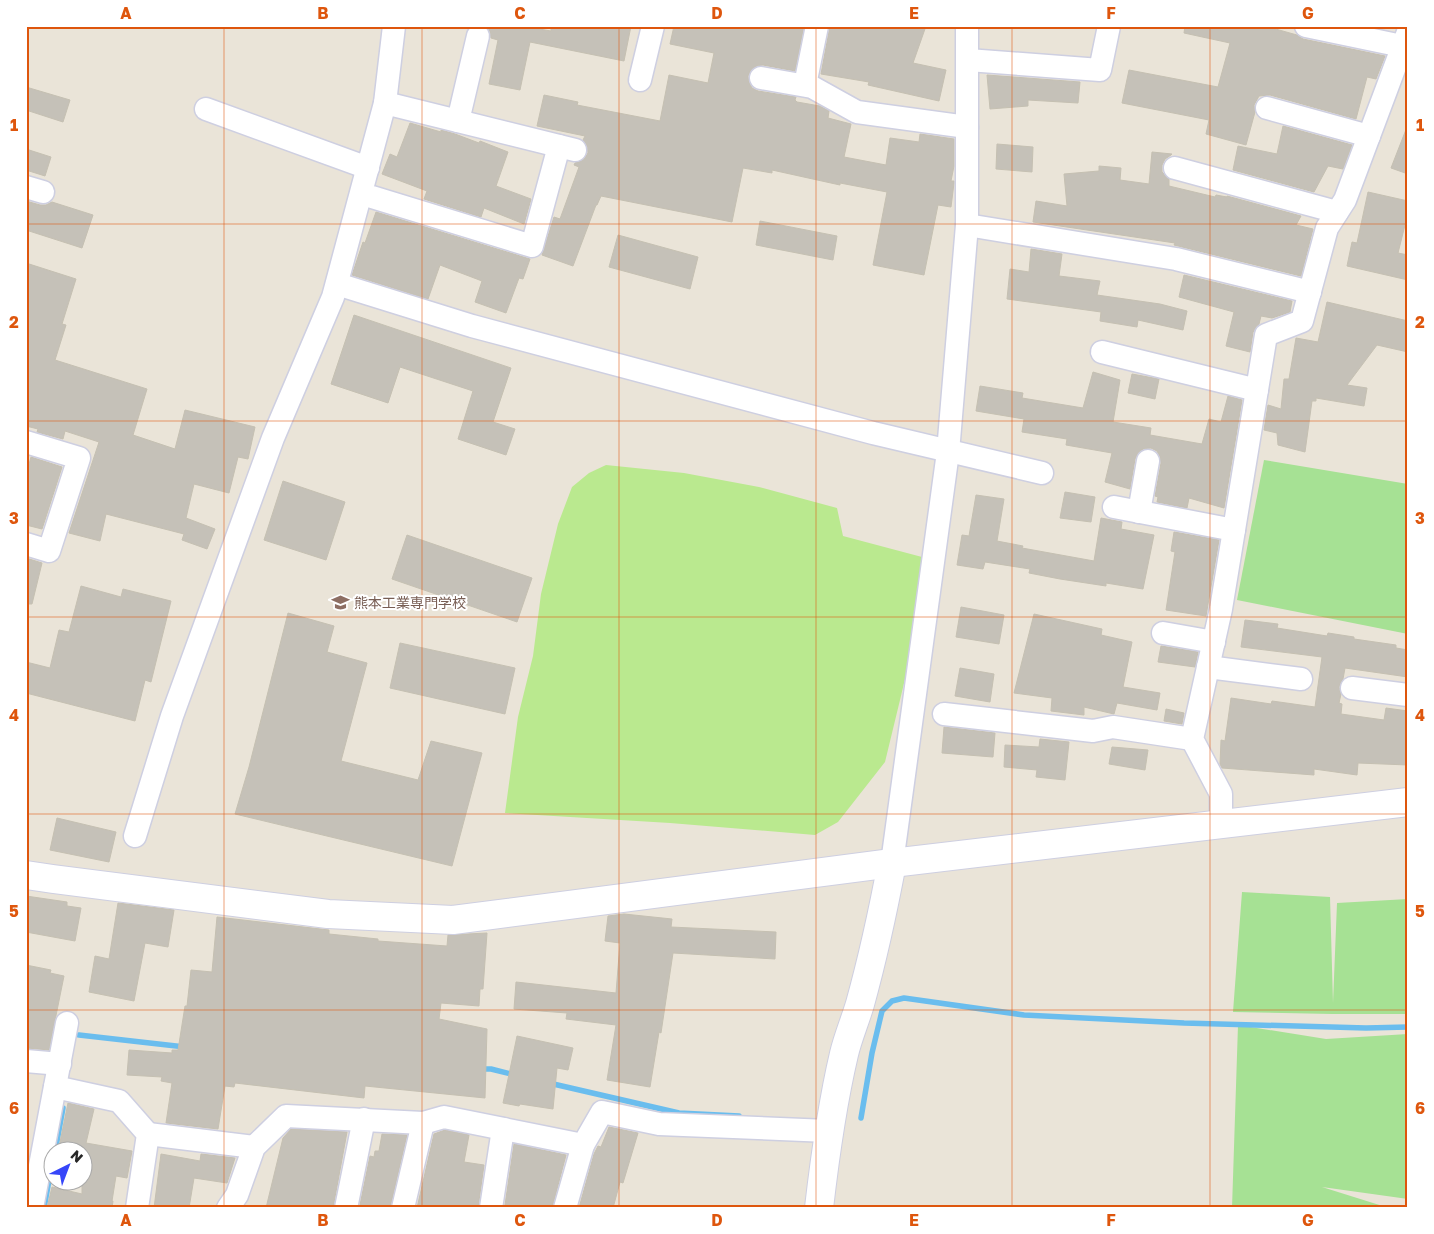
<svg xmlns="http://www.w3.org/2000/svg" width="1434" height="1234" font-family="'Golos Text','Noto Sans JP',sans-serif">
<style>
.green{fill:#a6e194}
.pitch{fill:#bae98f}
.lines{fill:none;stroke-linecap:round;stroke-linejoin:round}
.stream{stroke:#6abdee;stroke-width:5.5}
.building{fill:#c5c1b8;stroke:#c5c0b2}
.street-casing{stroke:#cecfe1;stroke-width:25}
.secondary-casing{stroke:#cecfe1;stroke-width:30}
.street{stroke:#fff;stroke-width:22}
.secondary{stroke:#fff;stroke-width:28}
.grid{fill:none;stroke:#de560d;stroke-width:1;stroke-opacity:0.55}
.labels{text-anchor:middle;stroke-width:4;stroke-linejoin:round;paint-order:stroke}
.education-label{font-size:14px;fill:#785e54;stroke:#fff;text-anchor:start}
.neatline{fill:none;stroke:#de560d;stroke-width:2}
.grid-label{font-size:16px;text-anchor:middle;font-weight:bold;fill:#de560d}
</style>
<rect width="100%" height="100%" fill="#eae4d8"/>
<g class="green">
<path d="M 1264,460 L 1408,484 L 1408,634 L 1237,600 Z"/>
<path d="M 1242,892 L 1330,897 L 1333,1003 L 1337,903 L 1408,899 L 1408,1014 L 1332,1014 L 1233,1012 Z"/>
<path d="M 1238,1025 L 1326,1039 L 1408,1034 L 1408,1199 L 1322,1187 L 1389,1208 L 1232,1208 Z"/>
</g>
<path class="pitch" d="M 606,465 L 684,473 L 759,487 L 837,508 L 843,536 L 922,557 L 907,671 L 885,762 L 838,822 L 815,835 L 670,823 L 505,813 L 518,717 L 533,656 L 541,594 L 558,524 L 572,487 L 589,473 Z"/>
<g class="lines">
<g class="stream">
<path d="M 79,1035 L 185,1047"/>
<path d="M 480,1069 L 491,1069 L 515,1075"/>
<path d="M 549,1083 L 679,1113 L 739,1116"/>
<path d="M 861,1118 L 872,1053 L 882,1011 L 892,1001 L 904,998 L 1024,1015 L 1184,1023 L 1366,1028 L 1408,1027"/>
<path d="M 55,1152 L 63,1108"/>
<path d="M 44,1208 L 52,1164"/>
</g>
</g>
<g class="building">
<path d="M 487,26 L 533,26 L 533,28 L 551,31 L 551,26 L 631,26 L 624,61 L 530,42 L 520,90 L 489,84 L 498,40 L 491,38 L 490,32 Z"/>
<path d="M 674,26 L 804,26 L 795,71 L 763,65 L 757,66 L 751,70 L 748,76 L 749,82 L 752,88 L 758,91 L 796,97 L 795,100 L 797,102 L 820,106 L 829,111 L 828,118 L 851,124 L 844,157 L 886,165 L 890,138 L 919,142 L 920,134 L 954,139 L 954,166 L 951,181 L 954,181 L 954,183 L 951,207 L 938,205 L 924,275 L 873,265 L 887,192 L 840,183 L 840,185 L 772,170 L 772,173 L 743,168 L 732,222 L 601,196 L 597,205 L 596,205 L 573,266 L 542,255 L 554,217 L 560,219 L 579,167 L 574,165 L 575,163 L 584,159 L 588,153 L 587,146 L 583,140 L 585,136 L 537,126 L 544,95 L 578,102 L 577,105 L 660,121 L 669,75 L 708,83 L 714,53 L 670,44 Z"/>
<path d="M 830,26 L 926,26 L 913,63 L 946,70 L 939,101 L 868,85 L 869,82 L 821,74 Z"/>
<path d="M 1185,26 L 1265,26 L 1297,35 L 1303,39 L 1385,56 L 1376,79 L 1367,77 L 1356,119 L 1270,95 L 1259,96 L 1254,105 L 1255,112 L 1246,145 L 1206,134 L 1209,120 L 1122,103 L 1129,70 L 1218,87 L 1230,43 L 1184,33 Z"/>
<path d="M 987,75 L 1080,82 L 1078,103 L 1028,100 L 1028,106 L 990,109 Z"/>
<path d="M 26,87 L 70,100 L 63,122 L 26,110 Z"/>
<path d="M 410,123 L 441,132 L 441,130 L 455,134 L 479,143 L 480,141 L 508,152 L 496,186 L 531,199 L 524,224 L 484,208 L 481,217 L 424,199 L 427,191 L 382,174 L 390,154 L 397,157 Z"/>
<path d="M 1283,126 L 1352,145 L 1343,169 L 1328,166 L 1314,192 L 1233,170 L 1238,146 L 1277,154 Z"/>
<path d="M 1407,127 L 1408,128 L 1408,174 L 1391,168 Z"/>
<path d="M 997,144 L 1033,147 L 1032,172 L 996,169 Z"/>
<path d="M 26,149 L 51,157 L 45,176 L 26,170 Z"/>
<path d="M 1152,152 L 1172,154 L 1171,155 L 1165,159 L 1162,165 L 1162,172 L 1169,179 L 1169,186 L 1215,197 L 1216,195 L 1227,197 L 1227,196 L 1301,216 L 1296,225 L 1313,229 L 1301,276 L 1174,245 L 1175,243 L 1033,222 L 1036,201 L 1067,206 L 1064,174 L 1099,171 L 1099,166 L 1121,168 L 1120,180 L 1149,184 Z"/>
<path d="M 1368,192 L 1408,201 L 1408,213 L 1398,253 L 1408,255 L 1408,280 L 1347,266 L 1352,242 L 1357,243 Z"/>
<path d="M 26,201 L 40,205 L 46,205 L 52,202 L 93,215 L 82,248 L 26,230 Z"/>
<path d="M 376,212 L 530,259 L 523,279 L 519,278 L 506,313 L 475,302 L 482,281 L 440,265 L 428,299 L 352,275 L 363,242 L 365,243 Z"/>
<path d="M 760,221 L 837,236 L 833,260 L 756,245 Z"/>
<path d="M 618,235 L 698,257 L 690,289 L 609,267 Z"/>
<path d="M 1031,249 L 1062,254 L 1059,276 L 1100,281 L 1097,295 L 1160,304 L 1187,311 L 1183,330 L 1138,320 L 1137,327 L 1100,321 L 1101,312 L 1007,299 L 1010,269 L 1029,272 Z"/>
<path d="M 26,263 L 76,279 L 62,324 L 66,325 L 55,360 L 147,389 L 133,435 L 175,449 L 185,410 L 255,427 L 248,459 L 238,457 L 229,493 L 194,484 L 186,518 L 215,529 L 207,549 L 182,540 L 184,534 L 106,514 L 100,541 L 69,533 L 99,442 L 65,431 L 63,439 L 37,432 L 38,429 L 26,426 Z"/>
<path d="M 1184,275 L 1292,301 L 1290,312 L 1272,318 L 1261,316 L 1259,324 L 1253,332 L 1250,352 L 1226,346 L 1234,312 L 1179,297 Z"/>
<path d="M 1327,302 L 1408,321 L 1408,352 L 1377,345 L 1347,385 L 1367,388 L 1364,406 L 1316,398 L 1316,401 L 1312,401 L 1305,452 L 1278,445 L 1277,433 L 1264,430 L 1268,405 L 1281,409 L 1284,379 L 1289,379 L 1296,338 L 1318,342 Z"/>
<path d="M 354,315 L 511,368 L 493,422 L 515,429 L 506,455 L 458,439 L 473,391 L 400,367 L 388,403 L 331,384 Z"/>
<path d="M 1093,372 L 1120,380 L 1113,422 L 1151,428 L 1150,435 L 1202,444 L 1209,419 L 1221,422 L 1228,396 L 1242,400 L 1224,508 L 1189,498 L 1187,508 L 1157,502 L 1158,497 L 1155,496 L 1161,463 L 1160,457 L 1157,451 L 1151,448 L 1143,449 L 1138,453 L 1135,459 L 1130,489 L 1105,482 L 1112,453 L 1066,445 L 1067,439 L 1022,432 L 1024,419 L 976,411 L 980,386 L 1023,393 L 1022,398 L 1083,408 Z"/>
<path d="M 1132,374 L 1159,379 L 1155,399 L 1128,393 Z"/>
<path d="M 31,457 L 62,467 L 42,529 L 26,525 L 26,475 Z"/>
<path d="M 283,481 L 345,502 L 326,560 L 264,540 Z"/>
<path d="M 1065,492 L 1095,497 L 1091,522 L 1060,518 Z"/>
<path d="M 976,495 L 1004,499 L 997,541 L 1023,546 L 1022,548 L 1094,561 L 1101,518 L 1122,522 L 1121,529 L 1154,535 L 1143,589 L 1106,583 L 1106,586 L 1060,579 L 1029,573 L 1030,569 L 985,562 L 983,569 L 957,565 L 962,535 L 969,536 Z"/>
<path d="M 1174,532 L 1219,540 L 1206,616 L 1166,610 L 1175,552 L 1171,551 Z"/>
<path d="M 407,535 L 532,578 L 517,622 L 392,579 Z"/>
<path d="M 26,558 L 42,563 L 32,604 L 26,604 Z"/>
<path d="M 81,586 L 121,597 L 123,589 L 171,601 L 151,682 L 145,680 L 135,721 L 26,693 L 26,662 L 50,668 L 59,630 L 69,632 Z"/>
<path d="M 961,607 L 1004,615 L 999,644 L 956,637 Z"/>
<path d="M 288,613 L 334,626 L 327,652 L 367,663 L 341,761 L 418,780 L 431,741 L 482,753 L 452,866 L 235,814 L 249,767 Z"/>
<path d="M 1034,614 L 1102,629 L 1101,635 L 1132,642 L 1123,687 L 1160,693 L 1157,710 L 1117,703 L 1114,714 L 1084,707 L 1084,715 L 1051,711 L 1052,698 L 1014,693 Z"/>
<path d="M 1245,620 L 1278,624 L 1277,628 L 1327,636 L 1328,633 L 1354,637 L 1354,639 L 1396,645 L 1396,648 L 1408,650 L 1408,677 L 1345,668 L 1343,679 L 1339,687 L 1341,694 L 1339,703 L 1342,704 L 1341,714 L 1384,720 L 1386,708 L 1408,711 L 1408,765 L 1358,763 L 1357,775 L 1314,769 L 1314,775 L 1222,768 L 1220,764 L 1221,740 L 1225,741 L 1231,698 L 1271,704 L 1272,701 L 1315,707 L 1322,657 L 1241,647 Z"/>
<path d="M 400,643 L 515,668 L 505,714 L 390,688 Z"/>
<path d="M 1161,646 L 1198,652 L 1195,667 L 1158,662 Z"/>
<path d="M 960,668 L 994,674 L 990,702 L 955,696 Z"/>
<path d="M 1166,709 L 1184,713 L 1182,724 L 1164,721 Z"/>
<path d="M 944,727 L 995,733 L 993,757 L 942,753 Z"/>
<path d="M 1040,739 L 1069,742 L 1065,780 L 1036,777 L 1037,770 L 1004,767 L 1005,745 L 1039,747 Z"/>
<path d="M 1112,747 L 1148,750 L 1145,770 L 1109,764 Z"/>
<path d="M 57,818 L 116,832 L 109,862 L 50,850 Z"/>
<path d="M 26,896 L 67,902 L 67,906 L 81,908 L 75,941 L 26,932 Z"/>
<path d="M 118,903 L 174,910 L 168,947 L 145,943 L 134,1001 L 89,992 L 95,956 L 109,959 Z"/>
<path d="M 624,914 L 672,919 L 671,927 L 776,932 L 775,959 L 673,953 L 661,1033 L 659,1032 L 650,1087 L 607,1080 L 616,1025 L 566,1019 L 567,1013 L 514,1009 L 516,982 L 616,993 L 620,943 L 605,941 L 608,916 Z"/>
<path d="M 217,917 L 329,930 L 329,934 L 378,939 L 378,941 L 447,946 L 448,935 L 487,933 L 483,989 L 480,989 L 479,1006 L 441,1003 L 439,1019 L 487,1029 L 485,1098 L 365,1086 L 364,1098 L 235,1083 L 234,1087 L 225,1086 L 218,1129 L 166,1123 L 172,1083 L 161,1081 L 162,1077 L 127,1075 L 129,1050 L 172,1053 L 172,1050 L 178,1050 L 185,1006 L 187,1006 L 191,970 L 212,972 Z"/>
<path d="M 26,965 L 51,970 L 50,973 L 64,976 L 49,1050 L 26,1048 Z"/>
<path d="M 517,1036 L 573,1048 L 568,1070 L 557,1068 L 553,1109 L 520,1104 L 519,1106 L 503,1103 Z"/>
<path d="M 68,1103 L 94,1109 L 86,1143 L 132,1151 L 127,1178 L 116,1176 L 112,1201 L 113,1201 L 112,1208 L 47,1208 L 52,1187 L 82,1194 L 82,1152 L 58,1152 Z"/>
<path d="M 609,1127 L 638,1133 L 623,1183 L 620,1182 L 613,1208 L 579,1208 L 594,1154 L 598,1146 L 601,1147 Z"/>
<path d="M 291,1129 L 347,1132 L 333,1208 L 266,1208 L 283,1138 Z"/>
<path d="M 445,1130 L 469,1135 L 464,1162 L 484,1165 L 478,1208 L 417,1208 L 434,1134 Z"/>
<path d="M 382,1134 L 407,1135 L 390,1208 L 375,1208 L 360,1205 L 370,1156 L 374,1157 L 375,1151 L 379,1151 Z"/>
<path d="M 514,1144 L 566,1155 L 552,1208 L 514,1208 L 505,1205 Z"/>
<path d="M 161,1154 L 200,1161 L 201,1154 L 235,1158 L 227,1183 L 194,1178 L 189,1208 L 154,1208 Z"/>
</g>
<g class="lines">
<defs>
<g id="street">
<path d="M 1306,26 L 1402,46"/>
<path d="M 968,60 L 1100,70 L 1109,26"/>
<path d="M 761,78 L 812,87 L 857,112 L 967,127"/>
<path d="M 640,80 L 653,26"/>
<path d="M 805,85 L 817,26"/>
<path d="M 385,103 L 575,150"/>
<path d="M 1267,108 L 1369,136"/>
<path d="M 206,109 L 368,168"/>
<path d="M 458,121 L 478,36"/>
<path d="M 1175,168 L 1337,212"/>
<path d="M 26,187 L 43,192"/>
<path d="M 372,197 L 532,246 L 559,146"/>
<path d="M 967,225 L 1176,259 L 1310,292"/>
<path d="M 337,284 L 472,326 L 873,433 L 1042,473"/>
<path d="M 1102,352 L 1257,390"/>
<path d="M 26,442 L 79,458 L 49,551 L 26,544"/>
<path d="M 1114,507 L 1234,530"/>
<path d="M 1139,512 L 1148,461"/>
<path d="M 1163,633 L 1214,642"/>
<path d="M 1208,667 L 1301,679"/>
<path d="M 1352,688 L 1408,695"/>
<path d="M 944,714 L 1093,731 L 1113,727 L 1192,739"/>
<path d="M 1221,824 L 1221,794 L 1192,739 L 1221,609 L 1266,335 L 1302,321 L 1327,228 L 1345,200 L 1408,32"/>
<path d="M 135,836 L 172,716 L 273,438 L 333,297 L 385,103 L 394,26"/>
<path d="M 892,863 L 948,452 L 967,225 L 967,26"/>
<path d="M 26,1061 L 60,1064"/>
<path d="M 55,1087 L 119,1101 L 148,1134 L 137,1208"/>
<path d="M 148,1134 L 254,1147"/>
<path d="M 32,1208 L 67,1023"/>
<path d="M 228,1208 L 237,1195 L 254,1147 L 286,1116 L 423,1123 L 444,1117 L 583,1145 L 602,1112 L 659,1124 L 828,1131"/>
<path d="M 346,1208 L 364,1119"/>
<path d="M 403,1208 L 423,1123"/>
<path d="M 491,1208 L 503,1129"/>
<path d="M 565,1208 L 583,1145"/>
</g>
<g id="secondary">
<path d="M 26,875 L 53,879 L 328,914 L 453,920 L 892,863 L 1408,802"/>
<path d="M 819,1208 C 825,1156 832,1105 844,1054 C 848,1037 855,1021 860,1004 C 873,957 883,911 892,863"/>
</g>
</defs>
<use href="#street" class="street-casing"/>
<use href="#secondary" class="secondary-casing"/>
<use href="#street" class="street"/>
<use href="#secondary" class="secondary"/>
</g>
<path class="grid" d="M 224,26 L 224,1208M 422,26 L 422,1208M 619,26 L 619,1208M 816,26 L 816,1208M 1012,26 L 1012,1208M 1210,26 L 1210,1208M 26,224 L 1408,224M 26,421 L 1408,421M 26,617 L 1408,617M 26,814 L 1408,814M 26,1010 L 1408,1010"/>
<defs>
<symbol id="school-bare" viewBox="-9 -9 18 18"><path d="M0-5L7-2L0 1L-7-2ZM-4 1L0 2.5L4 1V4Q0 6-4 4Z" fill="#8d6e63" stroke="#fff" stroke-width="2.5" paint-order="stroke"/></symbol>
</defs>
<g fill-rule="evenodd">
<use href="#school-bare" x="328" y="590" width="25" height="25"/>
</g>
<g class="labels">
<g class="education-label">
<text x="354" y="608">熊本工業専門学校</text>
</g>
</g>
<rect width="1434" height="1234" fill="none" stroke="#ffffff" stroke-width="55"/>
<g transform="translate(68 1166) rotate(42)"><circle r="24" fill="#ffffff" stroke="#a9a9a9"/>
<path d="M0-4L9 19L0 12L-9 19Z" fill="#3646f9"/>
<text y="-8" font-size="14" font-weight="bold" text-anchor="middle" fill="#272727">N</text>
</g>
<rect x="28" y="28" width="1378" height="1178" class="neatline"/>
<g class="grid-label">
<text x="126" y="19">A</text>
<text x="323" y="19">B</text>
<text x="520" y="19">C</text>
<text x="717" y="19">D</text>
<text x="914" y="19">E</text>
<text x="1111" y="19">F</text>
<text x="1308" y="19">G</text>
<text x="14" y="131">1</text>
<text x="1420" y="131">1</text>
<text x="14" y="328">2</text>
<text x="1420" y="328">2</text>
<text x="14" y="524">3</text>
<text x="1420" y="524">3</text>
<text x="14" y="721">4</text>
<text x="1420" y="721">4</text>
<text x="14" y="917">5</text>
<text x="1420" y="917">5</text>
<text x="14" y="1114">6</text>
<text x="1420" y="1114">6</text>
<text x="126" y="1226">A</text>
<text x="323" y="1226">B</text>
<text x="520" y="1226">C</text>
<text x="717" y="1226">D</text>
<text x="914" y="1226">E</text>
<text x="1111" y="1226">F</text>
<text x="1308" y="1226">G</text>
</g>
</svg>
